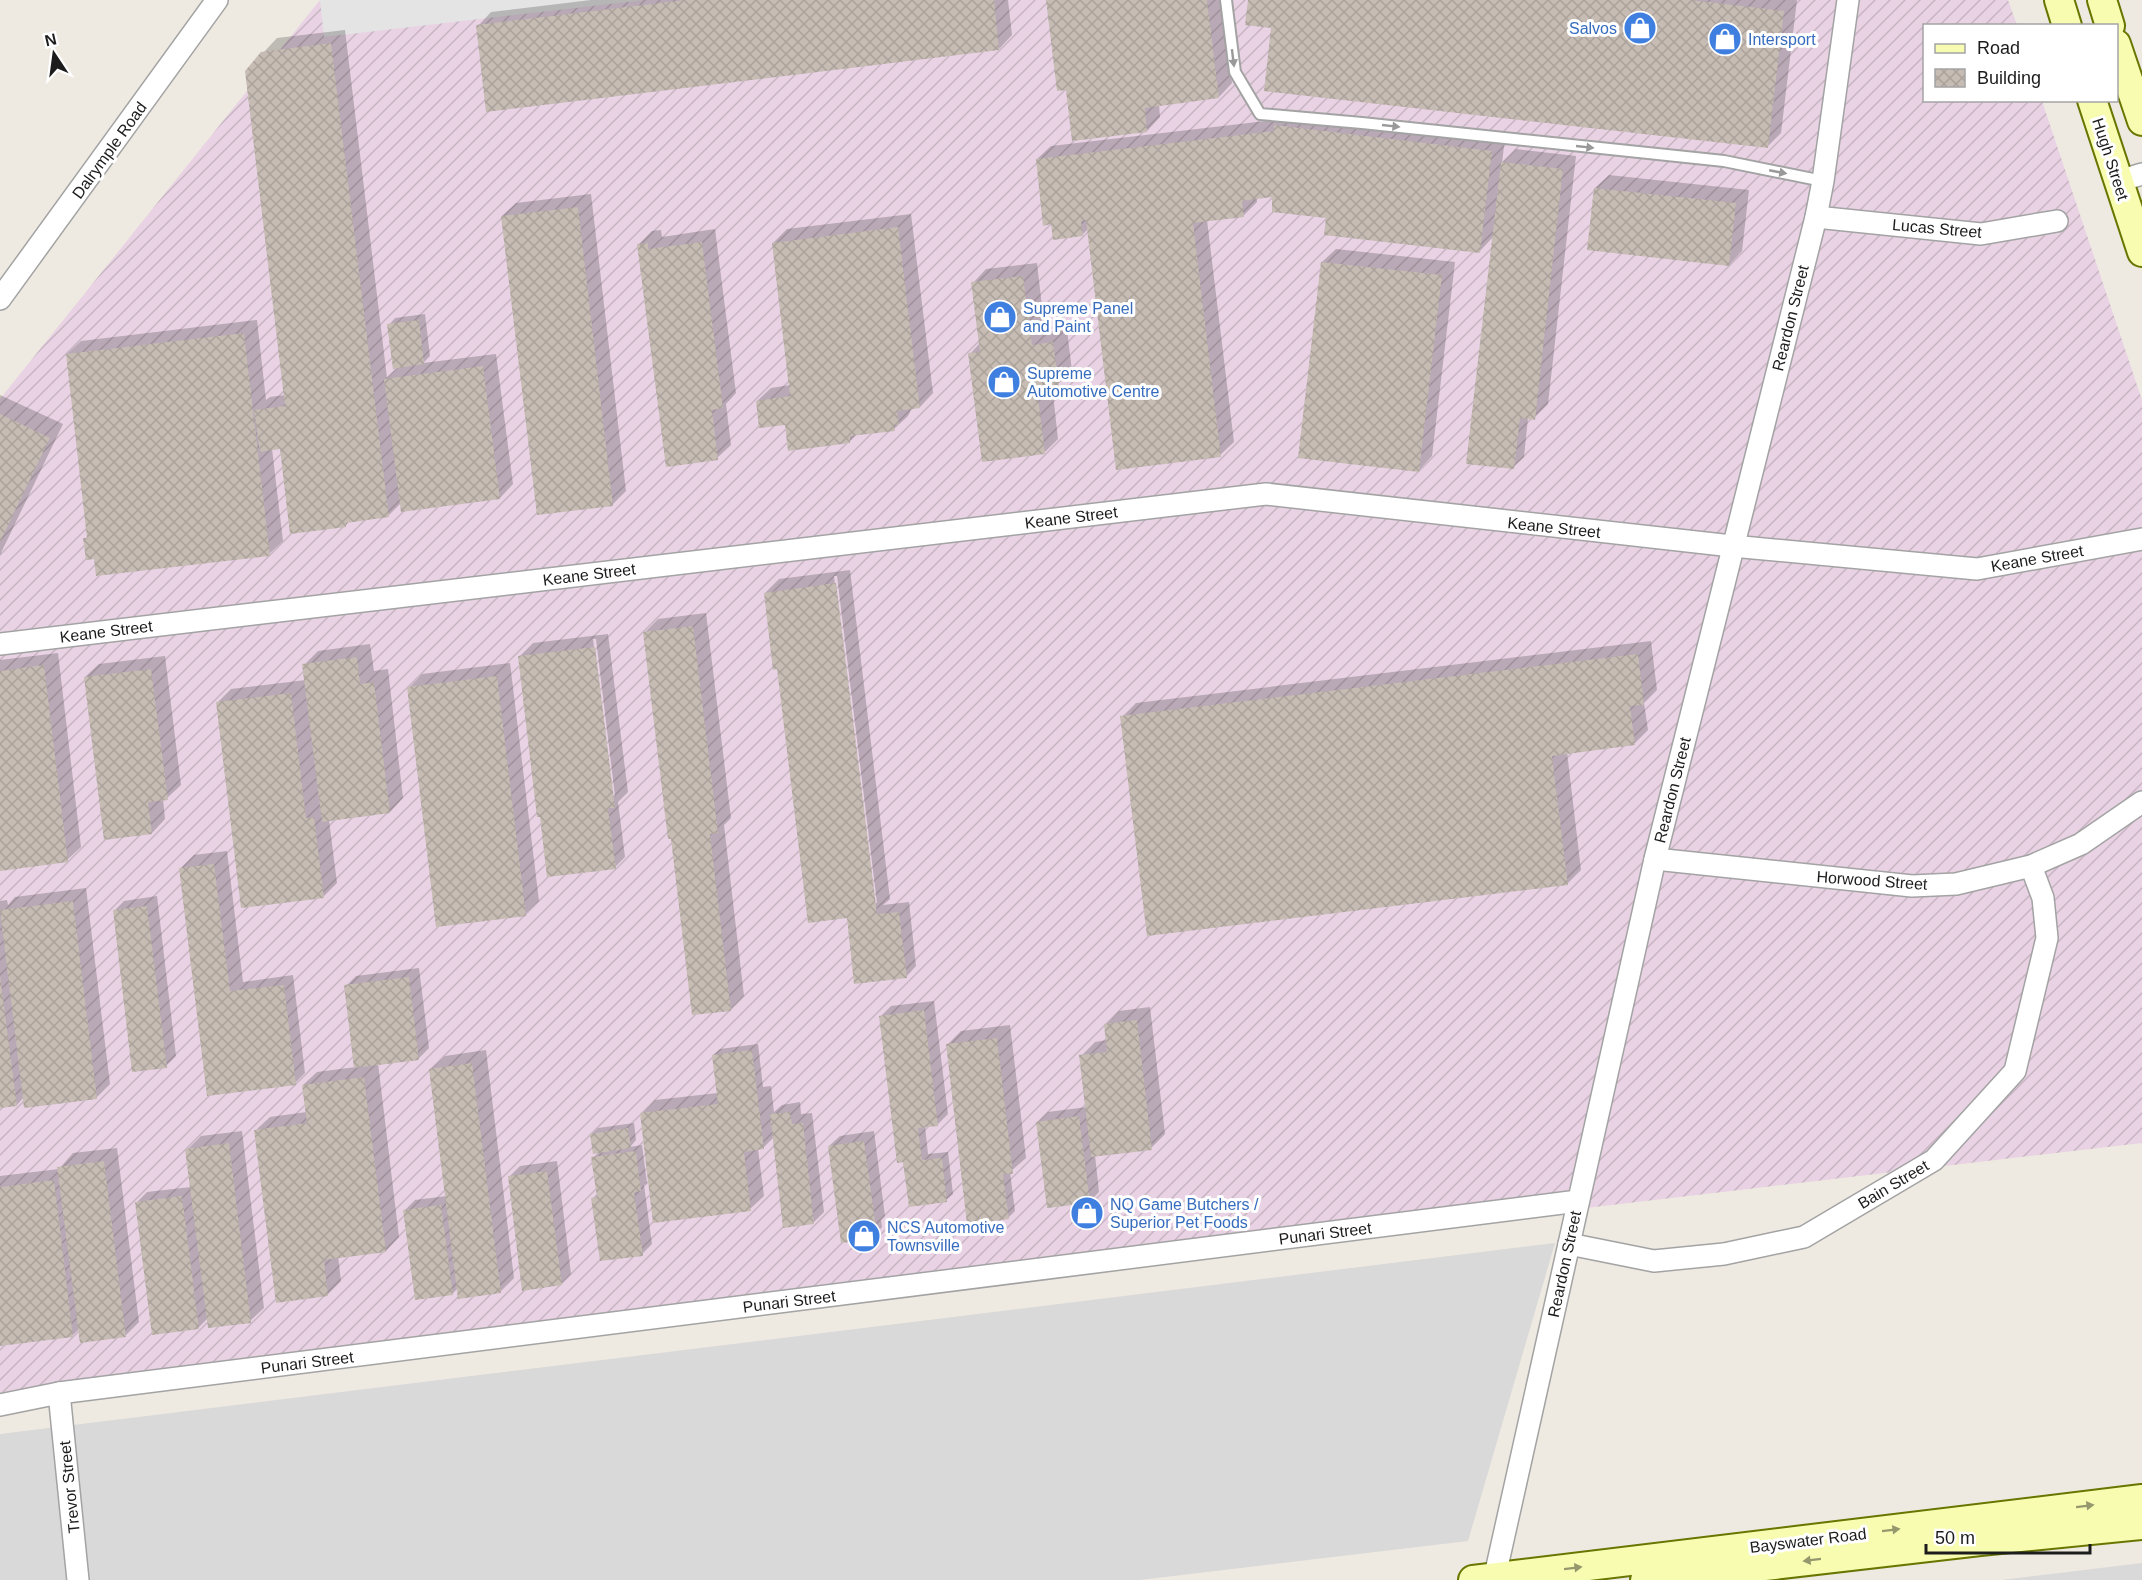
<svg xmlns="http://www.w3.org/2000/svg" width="2142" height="1580" font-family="Helvetica,sans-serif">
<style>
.residential{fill:#dad9d9}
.industrial{fill:url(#industrial-furrows)}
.parking{fill:#e4e4e4}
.shadow{fill:#0003;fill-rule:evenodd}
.building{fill:url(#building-cross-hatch)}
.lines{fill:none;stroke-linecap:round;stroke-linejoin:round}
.service-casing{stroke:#a3a3a3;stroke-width:14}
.minor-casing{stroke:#a3a3a3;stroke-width:24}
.secondary-casing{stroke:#687600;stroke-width:32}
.service{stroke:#fff;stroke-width:10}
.minor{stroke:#fff;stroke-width:21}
.secondary{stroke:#f8fcb0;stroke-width:28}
.oneway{fill:#999}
.oneway2{fill:#95976d}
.labels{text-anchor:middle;stroke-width:6;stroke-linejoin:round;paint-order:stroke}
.shop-label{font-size:16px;fill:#366cbe;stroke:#fff;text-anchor:start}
.street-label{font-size:16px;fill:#1c1c1c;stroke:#fff}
</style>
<defs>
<pattern id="industrial-furrows" width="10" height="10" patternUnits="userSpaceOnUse" patternTransform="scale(1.5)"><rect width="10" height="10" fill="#e8d2e3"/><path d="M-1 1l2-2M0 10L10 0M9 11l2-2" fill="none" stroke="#c6b4c2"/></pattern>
<pattern id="building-cross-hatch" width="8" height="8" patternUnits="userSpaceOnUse" patternTransform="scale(1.5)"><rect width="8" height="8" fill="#c6bcb4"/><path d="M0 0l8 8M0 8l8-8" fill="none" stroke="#aaa19a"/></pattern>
</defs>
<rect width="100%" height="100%" fill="#eeeae1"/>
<g class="residential">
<path d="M 1555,1243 L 1468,1541 L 1140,1580 L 0,1580 L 0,1434 Z"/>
<path d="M 2142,1563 L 2142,1580 L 2001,1580 Z"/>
</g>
<path class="industrial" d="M 320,0 L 2008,0 L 2017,25 L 1924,26 L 1924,100 L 2042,101 L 2142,400 L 2142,1143 L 0,1393 L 0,399 Z"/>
<path class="parking" d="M 320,0 L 645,0 L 324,37 Z"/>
<g class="shadow">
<path d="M 591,0 L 1008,0 L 1012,35 L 999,49 L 478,26 L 491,12 Z"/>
<path d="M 1048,0 L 1222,0 L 1232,83 L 1219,97 L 1159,104 L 1160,117 L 1147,131 L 1067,89 Z"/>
<path d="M 1249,0 L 1797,0 L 1781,133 L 1767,147 L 1273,26 Z"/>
<path d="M 345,30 L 387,378 L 399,366 L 389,325 L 395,318 L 425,314 L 430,356 L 423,363 L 496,354 L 513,484 L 500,498 L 401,503 L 388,516 L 349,521 L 346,525 L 281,447 L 272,449 L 283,541 L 269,554 L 95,557 L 85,539 L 88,536 L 67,354 L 81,341 L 257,320 L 266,400 L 270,397 L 285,395 L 263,53 L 277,38 Z"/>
<path d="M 1283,119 L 1505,138 L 1502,163 L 1516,149 L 1576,156 L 1548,404 L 1534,418 L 1528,418 L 1524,457 L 1513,467 L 1493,237 L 1480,251 L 1328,217 L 1274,196 L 1257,198 L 1257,202 L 1243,216 L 1207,220 L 1234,442 L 1220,455 L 1088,229 L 1082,235 L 1037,159 L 1051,146 Z"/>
<path d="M 1609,175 L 1749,190 L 1742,251 L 1729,265 L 1595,188 Z"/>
<path d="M 591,194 L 626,491 L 613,504 L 538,514 L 502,216 L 516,203 Z"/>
<path d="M 911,214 L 933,393 L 920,407 L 912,408 L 908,416 L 894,429 L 857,434 L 849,442 L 786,423 L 757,401 L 771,388 L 790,385 L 773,243 L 787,229 Z"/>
<path d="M 715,229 L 736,393 L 726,404 L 731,445 L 717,458 L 638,245 L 652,231 L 661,230 L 662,237 Z"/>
<path d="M 1336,249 L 1455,262 L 1432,456 L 1419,470 L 1322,262 Z"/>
<path d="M 1037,263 L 1045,332 L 1067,330 L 1072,371 L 1058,384 L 1052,385 L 1058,439 L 1045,452 L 970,354 L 980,343 L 973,283 L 986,269 Z"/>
<path d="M 0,395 L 63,424 L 0,555 Z"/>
<path d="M 850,570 L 890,899 L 883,905 L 909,902 L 916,966 L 906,977 L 848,919 L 778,668 L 765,593 L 779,579 ZM 834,576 L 837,576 L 877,903 L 874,903 Z"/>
<path d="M 706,613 L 731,818 L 724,825 L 744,996 L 731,1009 L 672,837 L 644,633 L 658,619 Z"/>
<path d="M 608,634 L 628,792 L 618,802 L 625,857 L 615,867 L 519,657 L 533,643 ZM 593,639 L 596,639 L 615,796 L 612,796 Z"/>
<path d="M 1651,641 L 1657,690 L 1644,703 L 1648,730 L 1634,744 L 1567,752 L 1581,870 L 1567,884 L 1122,717 L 1136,703 Z"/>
<path d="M 370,644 L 374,671 L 388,669 L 403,798 L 390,812 L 329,820 L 337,883 L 323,897 L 218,702 L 231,689 L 306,680 L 304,665 L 318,651 Z"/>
<path d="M 58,653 L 81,847 L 67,860 L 0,869 L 0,660 Z"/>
<path d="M 165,656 L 181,785 L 167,798 L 163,799 L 165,819 L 152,833 L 85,677 L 99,664 Z"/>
<path d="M 510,663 L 539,901 L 525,914 L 409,688 L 422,674 Z"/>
<path d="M 227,851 L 243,982 L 293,975 L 305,1073 L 295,1083 L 208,1094 L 181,868 L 194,855 Z"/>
<path d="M 86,888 L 110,1084 L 96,1098 L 24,1097 L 17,1105 L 0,1107 L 0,901 L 7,900 L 8,905 L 15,897 Z"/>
<path d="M 157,896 L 176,1056 L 166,1066 L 114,911 L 124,901 Z"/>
<path d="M 419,968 L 429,1048 L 419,1058 L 378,1063 L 399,1237 L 386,1251 L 338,1256 L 341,1281 L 327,1295 L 256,1130 L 270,1117 L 307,1112 L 303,1085 L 317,1072 L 356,1067 L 346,986 L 356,976 Z"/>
<path d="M 934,1001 L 948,1114 L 937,1125 L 925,1126 L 928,1154 L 948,1152 L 953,1194 L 946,1200 L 910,1205 L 881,1016 L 891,1006 Z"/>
<path d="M 1150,1007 L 1165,1134 L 1151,1148 L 1095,1155 L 1099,1192 L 1089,1202 L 1038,1122 L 1048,1112 L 1087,1107 L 1081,1056 L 1095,1042 L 1107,1040 L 1106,1025 L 1119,1011 Z"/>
<path d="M 1010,1025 L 1026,1158 L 1010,1172 L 1015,1211 L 1008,1218 L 947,1045 L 961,1031 Z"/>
<path d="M 758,1044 L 763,1087 L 771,1086 L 774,1112 L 782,1105 L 800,1102 L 801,1114 L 812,1113 L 824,1212 L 814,1222 L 774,1137 L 763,1148 L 758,1149 L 764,1196 L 750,1209 L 642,1114 L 655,1100 L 718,1093 L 713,1055 L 720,1049 Z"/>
<path d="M 486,1050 L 514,1278 L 500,1292 L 458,1288 L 452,1294 L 405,1210 L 415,1200 L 447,1196 L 431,1069 L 445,1056 Z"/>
<path d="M 634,1123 L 636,1140 L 630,1147 L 642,1145 L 647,1183 L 644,1185 L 652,1244 L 642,1254 L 593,1198 L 598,1193 L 593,1158 L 600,1151 L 592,1134 L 598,1128 Z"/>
<path d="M 242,1131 L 264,1308 L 250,1321 L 208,1318 L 198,1328 L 137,1202 L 147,1192 L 191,1187 L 187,1150 L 201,1136 Z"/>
<path d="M 874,1131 L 885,1216 L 881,1220 L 882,1227 L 872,1238 L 829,1146 L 840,1136 Z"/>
<path d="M 117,1148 L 139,1322 L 125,1336 L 79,1329 L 73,1335 L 0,1345 L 0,1176 L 59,1169 L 73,1153 Z"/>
<path d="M 557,1161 L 571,1274 L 561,1284 L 510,1176 L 520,1166 Z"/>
</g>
<g class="building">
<path d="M 685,0 L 994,0 L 999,50 L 486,112 L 476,25 Z"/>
<path d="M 1046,0 L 1207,0 L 1219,98 L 1145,108 L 1147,132 L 1072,141 L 1066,90 L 1057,91 Z"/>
<path d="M 1248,0 L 1691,0 L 1784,11 L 1768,148 L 1264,91 L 1271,28 L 1245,25 Z"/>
<path d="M 331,43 L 389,517 L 346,523 L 346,527 L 290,534 L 280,449 L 260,452 L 254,410 L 285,406 L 245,71 L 261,52 Z"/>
<path d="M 1274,125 L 1492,151 L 1480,253 L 1324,235 L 1326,218 L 1272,212 L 1272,197 L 1242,201 L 1244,217 L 1193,223 L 1221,457 L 1116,470 L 1086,220 L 1081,221 L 1083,236 L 1053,240 L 1051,224 L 1043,226 L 1036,159 L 1274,131 Z"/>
<path d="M 1501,162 L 1563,169 L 1535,420 L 1520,418 L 1514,469 L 1466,464 Z"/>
<path d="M 1594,188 L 1736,203 L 1729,266 L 1587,250 Z"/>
<path d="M 578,207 L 613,506 L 537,515 L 501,216 Z"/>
<path d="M 898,227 L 920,408 L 897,411 L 899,425 L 894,425 L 895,431 L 850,436 L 850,443 L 788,451 L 785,425 L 759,428 L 756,401 L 790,396 L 772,243 Z"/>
<path d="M 702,242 L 723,408 L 712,410 L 718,460 L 666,467 L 637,244 L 648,243 L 648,249 Z"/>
<path d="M 1321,262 L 1442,275 L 1419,472 L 1298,458 Z"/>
<path d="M 1023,276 L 1032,345 L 1053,342 L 1059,386 L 1037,388 L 1045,454 L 982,462 L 968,353 L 980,352 L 971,282 Z"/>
<path d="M 419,320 L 424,364 L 393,369 L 387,324 Z"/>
<path d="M 244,333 L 270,556 L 96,576 L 94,559 L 86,560 L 83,538 L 87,538 L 66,354 Z"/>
<path d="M 483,366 L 500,499 L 401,512 L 384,379 Z"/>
<path d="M 0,414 L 50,438 L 0,542 Z"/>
<path d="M 836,583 L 877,914 L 899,912 L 907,978 L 854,984 L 847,918 L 808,923 L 777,669 L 773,670 L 764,593 Z"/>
<path d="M 693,626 L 718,833 L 710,834 L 731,1011 L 692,1015 L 671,839 L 668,839 L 643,632 Z"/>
<path d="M 595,647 L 615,808 L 608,808 L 616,869 L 547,877 L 540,817 L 537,817 L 518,656 Z"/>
<path d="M 1638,654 L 1644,705 L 1630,706 L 1635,745 L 1552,756 L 1568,885 L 1147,936 L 1120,716 Z"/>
<path d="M 357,657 L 360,684 L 374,682 L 390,813 L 322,822 L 302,664 Z"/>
<path d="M 44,665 L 68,862 L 0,871 L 0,671 Z"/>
<path d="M 151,669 L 168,800 L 148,802 L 152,834 L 104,840 L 84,677 Z"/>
<path d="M 497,676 L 526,916 L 436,927 L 407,687 Z"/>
<path d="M 291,693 L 306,818 L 314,817 L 324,898 L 241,908 L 216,702 Z"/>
<path d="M 214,864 L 230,991 L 284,985 L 296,1085 L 207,1096 L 179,868 Z"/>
<path d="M 73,901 L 97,1099 L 24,1108 L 0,910 Z"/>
<path d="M 147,906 L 167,1068 L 132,1072 L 113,910 Z"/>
<path d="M 0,975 L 17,1106 L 0,1108 Z"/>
<path d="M 409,977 L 419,1060 L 354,1068 L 344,985 Z"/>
<path d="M 924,1010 L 938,1126 L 918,1128 L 922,1160 L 942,1158 L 947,1202 L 909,1207 L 903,1162 L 897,1163 L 879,1016 Z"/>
<path d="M 1137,1020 L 1152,1150 L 1091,1157 L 1079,1055 L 1107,1052 L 1104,1024 Z"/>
<path d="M 997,1038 L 1013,1174 L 1003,1174 L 1009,1219 L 967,1224 L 946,1044 Z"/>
<path d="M 752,1050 L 764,1149 L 744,1152 L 751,1211 L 653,1223 L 640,1113 L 718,1104 L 712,1055 Z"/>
<path d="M 472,1063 L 501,1293 L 458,1299 L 429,1069 Z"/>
<path d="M 364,1077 L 386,1252 L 324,1260 L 328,1296 L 276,1303 L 254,1130 L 307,1123 L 302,1085 Z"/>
<path d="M 790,1112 L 792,1124 L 803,1123 L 814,1224 L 783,1228 L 770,1114 Z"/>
<path d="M 1079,1116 L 1090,1203 L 1047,1208 L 1036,1122 Z"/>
<path d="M 628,1128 L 631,1148 L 593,1154 L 590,1134 Z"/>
<path d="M 864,1141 L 876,1228 L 872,1229 L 873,1239 L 841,1243 L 828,1146 Z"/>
<path d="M 229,1143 L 251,1323 L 208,1328 L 185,1149 Z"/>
<path d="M 636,1151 L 641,1191 L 634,1192 L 643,1256 L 600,1261 L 591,1198 L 597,1197 L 591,1157 Z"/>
<path d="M 104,1161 L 126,1337 L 80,1343 L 57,1167 Z"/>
<path d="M 547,1171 L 562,1285 L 522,1291 L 508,1176 Z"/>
<path d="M 54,1180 L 73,1337 L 0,1346 L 0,1187 Z"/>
<path d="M 182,1196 L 199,1329 L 152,1335 L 135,1202 Z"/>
<path d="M 441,1205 L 453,1295 L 415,1300 L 403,1210 Z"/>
</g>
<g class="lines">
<defs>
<path id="service" d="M 1226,0 L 1235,72 L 1260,114 L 1362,123 L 1724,161 L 1823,181"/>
<g id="minor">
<path d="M 2119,181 L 2142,174"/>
<path d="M 1816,217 L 1981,234 L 2057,221"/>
<path d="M 0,299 L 217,0"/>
<path d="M 0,644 L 1266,494 L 1732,546 L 1977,569 L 2142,539"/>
<path d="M 1655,859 L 1912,886 L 1956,884 L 2031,866 L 2081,844 L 2142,802"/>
<path d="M 1569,1244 L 1654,1261 L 1724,1254 L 1804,1237 L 1934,1160 L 2015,1071 L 2047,938 L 2043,898 L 2031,866"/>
<path d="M 59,1393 L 78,1580"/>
<path d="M 0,1405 L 59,1393 L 1578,1201"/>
<path d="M 1494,1580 L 1655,859 L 1816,217 L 1823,181 L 1848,0"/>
</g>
<g id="secondary">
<path d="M 2059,0 L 2067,26"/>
<path d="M 2102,0 L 2110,26"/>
<path d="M 2116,44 L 2142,121"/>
<path d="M 2092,100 L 2142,252"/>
<path d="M 1473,1580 L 2142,1499"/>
<path d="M 1645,1580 L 1980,1541 L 2142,1525"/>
</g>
</defs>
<use href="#service" class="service-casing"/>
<use href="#minor" class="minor-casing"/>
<use href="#secondary" class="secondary-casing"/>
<use href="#service" class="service"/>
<use href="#minor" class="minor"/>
<use href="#secondary" class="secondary"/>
</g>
<defs><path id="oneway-solid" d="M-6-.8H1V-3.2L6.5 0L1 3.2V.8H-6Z" transform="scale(1.5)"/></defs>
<g class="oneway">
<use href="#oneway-solid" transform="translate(1233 58) rotate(83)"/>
<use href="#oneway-solid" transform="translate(1391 126) rotate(6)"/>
<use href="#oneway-solid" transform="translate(1585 147) rotate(6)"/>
<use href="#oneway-solid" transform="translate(1778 172) rotate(11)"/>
</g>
<g class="oneway2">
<use href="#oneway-solid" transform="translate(2085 1506) rotate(-7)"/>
<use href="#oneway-solid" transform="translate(1891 1530) rotate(-7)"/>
<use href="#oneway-solid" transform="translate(1812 1560) rotate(173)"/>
<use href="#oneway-solid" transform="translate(1573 1568) rotate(-7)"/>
</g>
<defs>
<symbol id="shop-disc" viewBox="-11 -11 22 22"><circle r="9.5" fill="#3f7fe0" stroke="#fff"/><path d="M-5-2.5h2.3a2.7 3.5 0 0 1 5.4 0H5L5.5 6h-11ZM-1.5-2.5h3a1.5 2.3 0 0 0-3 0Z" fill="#fff"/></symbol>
</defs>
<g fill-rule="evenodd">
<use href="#shop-disc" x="1621" y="9" width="38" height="38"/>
<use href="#shop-disc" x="1706" y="20" width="38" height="38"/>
<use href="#shop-disc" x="981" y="298" width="38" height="38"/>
<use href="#shop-disc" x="985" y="363" width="38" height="38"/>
<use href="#shop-disc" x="1068" y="1194" width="38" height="38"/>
<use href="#shop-disc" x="845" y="1217" width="38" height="38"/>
</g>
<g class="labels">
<g class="shop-label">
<text x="1617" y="34" text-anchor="end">Salvos</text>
<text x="1748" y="45">Intersport</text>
<text x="1023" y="314">Supreme Panel<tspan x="1023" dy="18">and Paint</tspan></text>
<text x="1027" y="379">Supreme<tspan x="1027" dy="18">Automotive Centre</tspan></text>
<text x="1110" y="1210">NQ Game Butchers /<tspan x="1110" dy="18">Superior Pet Foods</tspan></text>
<text x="887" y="1233">NCS Automotive<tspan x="887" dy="18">Townsville</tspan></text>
</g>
<g class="street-label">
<text transform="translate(109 150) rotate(-54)" y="6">Dalrymple Road</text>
<text transform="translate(2111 159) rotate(72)" y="6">Hugh Street</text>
<text transform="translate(1937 228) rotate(5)" y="6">Lucas Street</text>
<text transform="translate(1790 318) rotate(-76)" y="6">Reardon Street</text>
<text transform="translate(1071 517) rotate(-7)" y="6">Keane Street</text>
<text transform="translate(1554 527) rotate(6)" y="6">Keane Street</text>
<text transform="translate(2037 558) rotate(-10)" y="6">Keane Street</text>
<text transform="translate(589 574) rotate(-7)" y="6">Keane Street</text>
<text transform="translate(106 631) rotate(-7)" y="6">Keane Street</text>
<text transform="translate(1672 790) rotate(-76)" y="6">Reardon Street</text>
<text transform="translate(1872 880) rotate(4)" y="6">Horwood Street</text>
<text transform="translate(1893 1184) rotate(-31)" y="6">Bain Street</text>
<text transform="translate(1325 1233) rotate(-7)" y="6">Punari Street</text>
<text transform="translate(1564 1264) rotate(-78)" y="6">Reardon Street</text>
<text transform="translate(789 1301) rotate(-7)" y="6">Punari Street</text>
<text transform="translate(307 1362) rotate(-7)" y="6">Punari Street</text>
<text transform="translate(69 1487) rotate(-96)" y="6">Trevor Street</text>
<text transform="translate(1808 1540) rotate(-7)" y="6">Bayswater Road</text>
</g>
</g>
<rect x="1923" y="24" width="195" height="78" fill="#ffffff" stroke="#a4a4a4" stroke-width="1.5"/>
<rect x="1935" y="44" width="30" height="9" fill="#f8fcb0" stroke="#a4a4a4" stroke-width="1.5"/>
<text x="1977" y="54" font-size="18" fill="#1c1c1c">Road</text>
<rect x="1935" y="69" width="30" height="18" fill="url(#building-cross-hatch)" stroke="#a4a4a4" stroke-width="1.5"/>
<text x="1977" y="84" font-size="18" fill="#1c1c1c">Building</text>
<g transform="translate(54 54) rotate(347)" stroke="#ffffff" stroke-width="4.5" paint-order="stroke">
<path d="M0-4.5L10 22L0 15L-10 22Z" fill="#1c1c1c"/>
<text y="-9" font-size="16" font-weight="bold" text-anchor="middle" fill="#1c1c1c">N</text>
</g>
<path d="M1926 1544v9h164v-9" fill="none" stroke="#1c1c1c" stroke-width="3"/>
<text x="1935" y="1544" font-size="18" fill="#1c1c1c" stroke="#ffffff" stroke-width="4.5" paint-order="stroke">50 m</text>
</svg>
